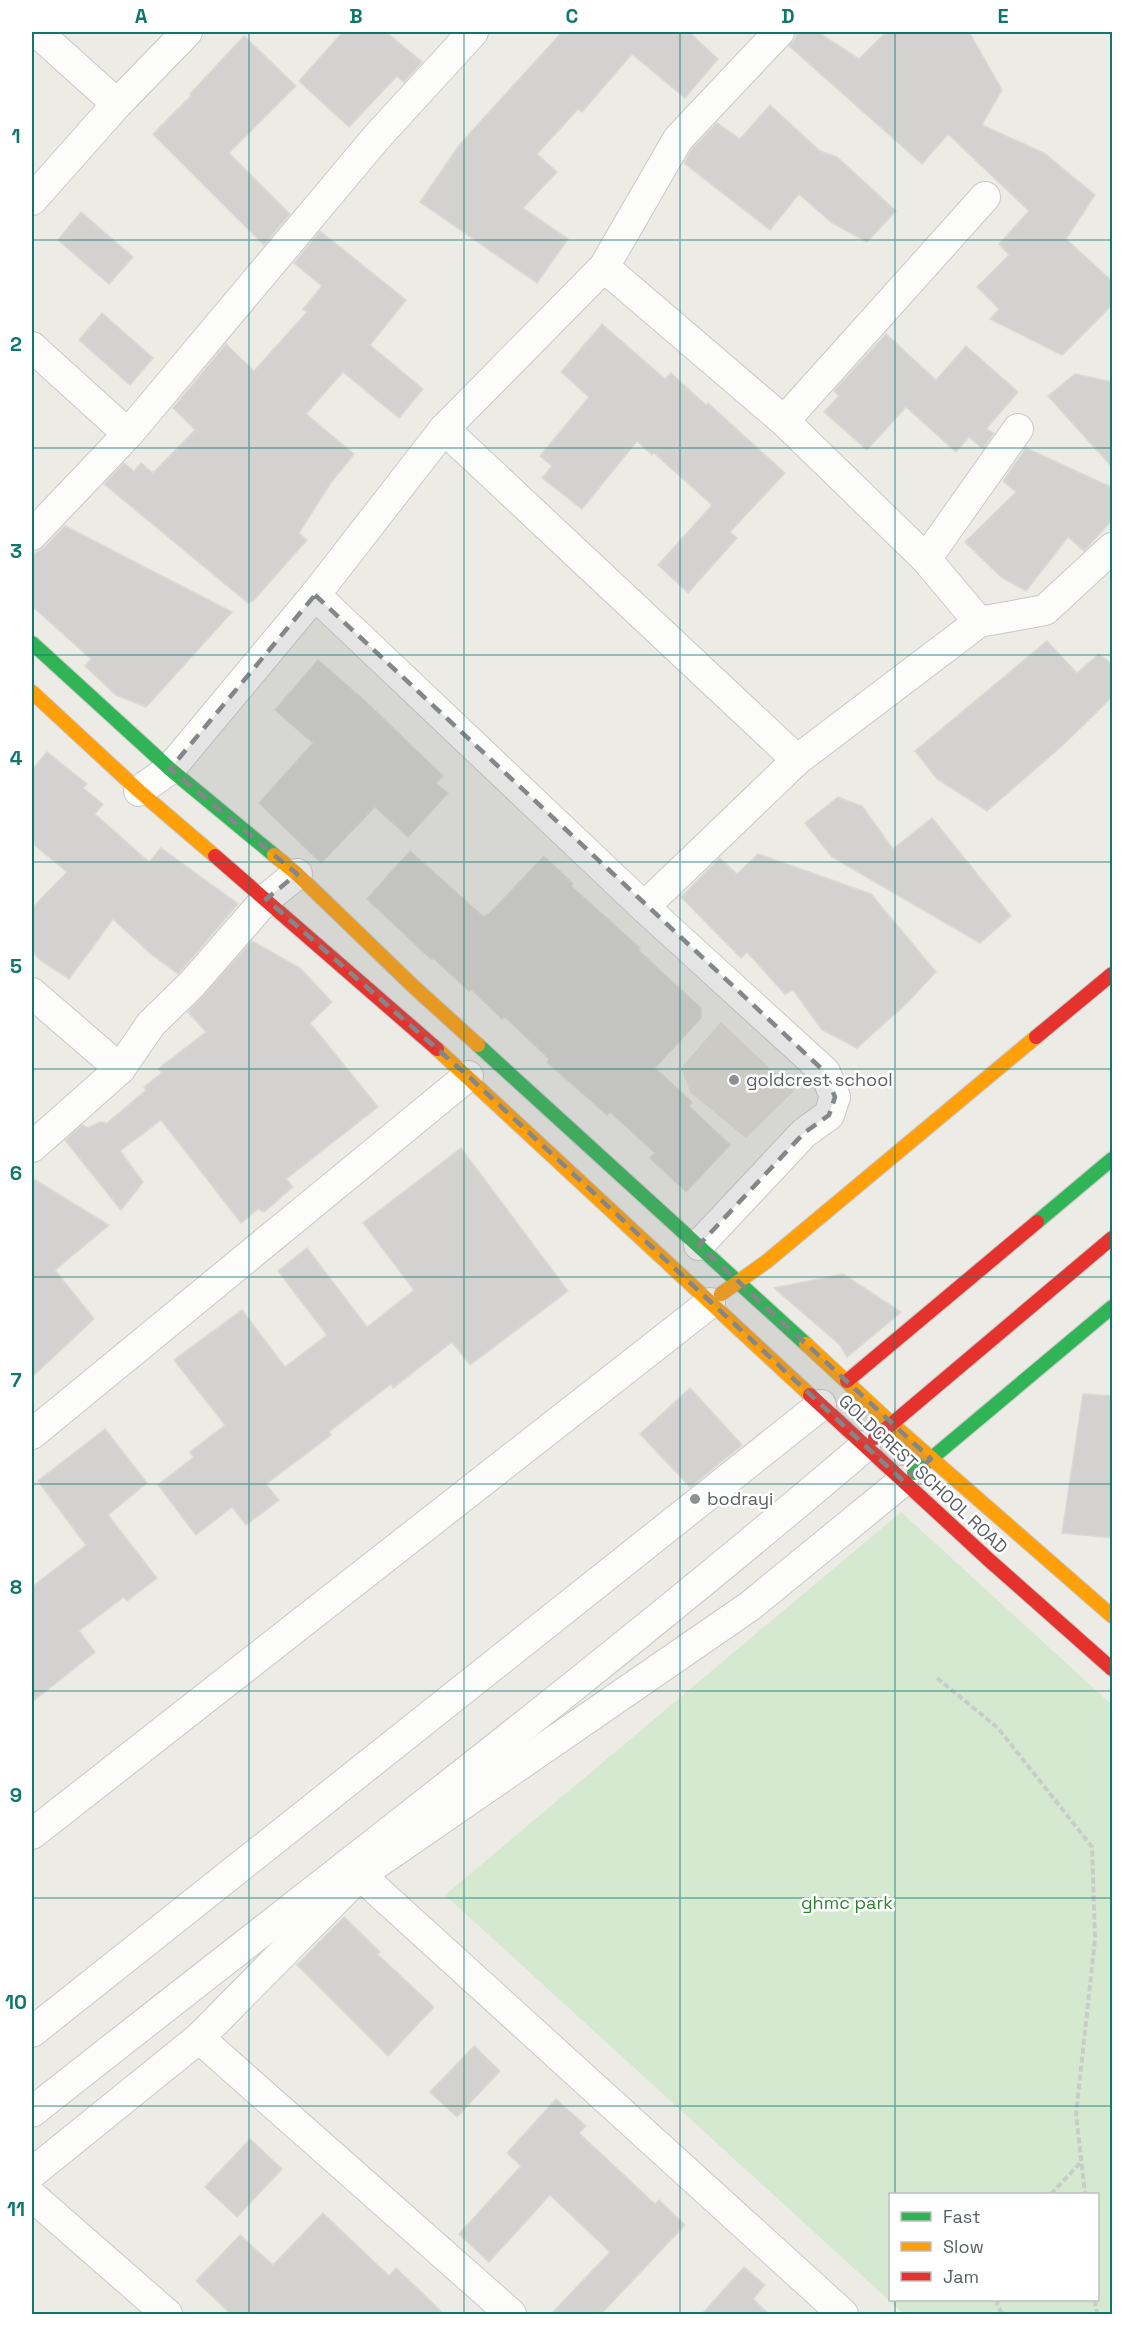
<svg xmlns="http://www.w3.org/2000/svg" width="1144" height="2346" font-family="'Space Grotesk',sans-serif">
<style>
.education{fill:#dedbd5}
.green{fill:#d4e9cf;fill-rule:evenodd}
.building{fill:#d4d2d0;stroke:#dcd9d5;stroke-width:1.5}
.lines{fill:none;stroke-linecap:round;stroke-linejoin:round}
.street-casing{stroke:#c9c9c8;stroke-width:32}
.fast-casing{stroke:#c8c9c8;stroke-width:16}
.slow-casing{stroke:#c8c9c8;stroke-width:16}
.jam-casing{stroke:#c8c9c8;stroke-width:16}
.path{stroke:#c8cdca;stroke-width:4;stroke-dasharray:6 3;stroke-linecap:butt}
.street{stroke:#fcfcfb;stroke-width:30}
.fast{stroke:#30b455;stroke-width:14}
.slow{stroke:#ff9f0a;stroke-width:14}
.jam{stroke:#e5322d;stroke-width:14}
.marked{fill:#848789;fill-opacity:0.2;stroke:#848789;stroke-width:4.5;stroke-dasharray:12 8;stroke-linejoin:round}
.grid{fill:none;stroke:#0f766e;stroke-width:1.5;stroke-opacity:0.55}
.poi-dot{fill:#8e9192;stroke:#fff;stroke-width:2}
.labels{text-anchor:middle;stroke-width:5;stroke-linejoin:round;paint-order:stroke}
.poi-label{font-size:18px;fill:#5b6065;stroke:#fff;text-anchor:start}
.street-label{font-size:18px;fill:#5b6065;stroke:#fff}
.park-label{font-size:18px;fill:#2e822e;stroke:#fff}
.neatline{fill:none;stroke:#0f766e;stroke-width:2}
.grid-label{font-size:20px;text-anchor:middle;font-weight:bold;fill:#0f766e}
</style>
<rect width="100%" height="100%" fill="#ecebe6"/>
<path class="education" d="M 721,1022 L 794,1091 L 746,1138 L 691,1093 L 681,1068 Z"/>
<path class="green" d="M 901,1512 L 1112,1705 L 1112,2314 L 904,2314 L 445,1895 ZM 890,2194 L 1098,2194 L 1098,2300 L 890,2300 Z"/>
<g class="building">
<path d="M 343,32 L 386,32 L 422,62 L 404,82 L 397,76 L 349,127 L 299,81 Z"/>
<path d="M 562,32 L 689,32 L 718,59 L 685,98 L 632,54 L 582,112 L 578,109 L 537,154 L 557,172 L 523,208 L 568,239 L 537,283 L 420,202 L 460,144 Z"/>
<path d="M 796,32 L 818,32 L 859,59 L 886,32 L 969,32 L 1002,90 L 982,125 L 1044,153 L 1095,195 L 1066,239 L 1113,282 L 1113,304 L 1062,355 L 990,319 L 999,309 L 977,287 L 1009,255 L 999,244 L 1029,211 L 948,134 L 922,164 L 789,46 L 796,37 Z"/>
<path d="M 244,36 L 296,86 L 229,153 L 290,214 L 264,245 L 153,134 L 191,96 L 190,94 Z"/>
<path d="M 770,105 L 820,151 L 837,157 L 896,211 L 867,242 L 832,223 L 799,194 L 770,230 L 684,163 L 692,149 L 717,123 L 740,139 Z"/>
<path d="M 81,212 L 133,257 L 109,284 L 58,240 Z"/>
<path d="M 320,231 L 406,300 L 370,345 L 423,389 L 399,418 L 343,372 L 306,414 L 354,454 L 330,484 L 299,533 L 307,540 L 253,601 L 248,603 L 104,484 L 124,463 L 134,471 L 141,463 L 153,473 L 195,430 L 173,408 L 226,344 L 254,371 L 307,312 L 303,309 L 322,286 L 294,263 Z"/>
<path d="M 102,313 L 153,358 L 130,385 L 79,340 Z"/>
<path d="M 602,324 L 665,379 L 671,373 L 706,405 L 708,403 L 785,473 L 730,532 L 737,538 L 688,593 L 658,565 L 712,505 L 654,453 L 652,455 L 637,441 L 582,509 L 542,478 L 552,466 L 540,456 L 589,397 L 561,372 Z"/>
<path d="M 886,334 L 936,380 L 966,346 L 1018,392 L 986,429 L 994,433 L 983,449 L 969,437 L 956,452 L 906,407 L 867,450 L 824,412 L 839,396 L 834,391 Z"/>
<path d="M 1075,374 L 1113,382 L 1113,468 L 1048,396 Z"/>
<path d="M 1026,448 L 1113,488 L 1113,519 L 1084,551 L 1068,537 L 1026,591 L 1001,577 L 965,542 L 1016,492 L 1003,481 Z"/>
<path d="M 65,526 L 232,612 L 146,707 L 116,695 L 85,666 L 91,659 L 32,606 L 32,555 L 45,547 Z"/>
<path d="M 1047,641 L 1077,673 L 1099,654 L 1113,665 L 1113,696 L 1063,745 L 987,811 L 937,779 L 915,751 Z"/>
<path d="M 318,660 L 364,700 L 443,776 L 436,783 L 448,793 L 408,837 L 375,807 L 321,863 L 259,803 L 313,743 L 275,710 Z"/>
<path d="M 47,752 L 87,784 L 83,788 L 103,804 L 95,814 L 149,862 L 161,848 L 238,904 L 178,974 L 151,954 L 113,919 L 69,979 L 40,960 L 32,951 L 32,908 L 67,872 L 32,843 L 32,770 Z"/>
<path d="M 838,797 L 862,806 L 893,849 L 932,818 L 1011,916 L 980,943 L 832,857 L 805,823 Z"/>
<path d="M 410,851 L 484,917 L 487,914 L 488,915 L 544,856 L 573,884 L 571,886 L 640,948 L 638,950 L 701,1008 L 701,1018 L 655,1068 L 692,1102 L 689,1106 L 730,1145 L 686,1192 L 650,1158 L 655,1153 L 610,1112 L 607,1115 L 547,1062 L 549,1059 L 505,1017 L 502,1019 L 471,989 L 469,991 L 433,958 L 432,960 L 367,899 Z"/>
<path d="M 758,854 L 871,894 L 936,972 L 906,1004 L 857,1048 L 822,1030 L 793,990 L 785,994 L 747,952 L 741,958 L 681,897 L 720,858 L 737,874 Z"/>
<path d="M 252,941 L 300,968 L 332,1002 L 310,1023 L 378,1107 L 286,1179 L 293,1187 L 264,1212 L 258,1209 L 241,1223 L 161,1120 L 120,1151 L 143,1182 L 121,1210 L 65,1140 L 82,1125 L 88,1128 L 100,1122 L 107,1123 L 146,1090 L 144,1087 L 162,1073 L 158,1069 L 206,1032 L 188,1012 Z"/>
<path d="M 461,1148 L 568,1291 L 470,1365 L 452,1342 L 393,1388 L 391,1384 L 329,1432 L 331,1435 L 266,1484 L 279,1500 L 246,1525 L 232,1507 L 196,1535 L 158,1485 L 194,1457 L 190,1452 L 225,1425 L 174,1360 L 242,1310 L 285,1367 L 327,1335 L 278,1271 L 307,1248 L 367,1327 L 414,1290 L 363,1223 Z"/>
<path d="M 32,1178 L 109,1225 L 55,1270 L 94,1319 L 32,1377 Z"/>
<path d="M 843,1274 L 901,1312 L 847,1357 L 840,1345 L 774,1288 Z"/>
<path d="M 690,1388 L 742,1445 L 690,1487 L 640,1434 Z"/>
<path d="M 1083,1394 L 1113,1396 L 1113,1538 L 1062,1533 Z"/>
<path d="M 105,1429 L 147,1483 L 108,1515 L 157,1578 L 127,1601 L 124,1597 L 79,1631 L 95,1652 L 32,1702 L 32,1587 L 86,1545 L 38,1481 Z"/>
<path d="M 344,1917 L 380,1952 L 377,1954 L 434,2007 L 388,2056 L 297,1965 Z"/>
<path d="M 474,2046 L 500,2071 L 457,2117 L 430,2092 Z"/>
<path d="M 556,2099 L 586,2126 L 579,2133 L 655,2204 L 659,2200 L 685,2225 L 601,2314 L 551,2314 L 610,2252 L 550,2195 L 489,2262 L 459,2234 L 521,2166 L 507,2153 Z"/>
<path d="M 250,2139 L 282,2169 L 237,2217 L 205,2187 Z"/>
<path d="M 323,2213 L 389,2276 L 396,2268 L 444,2314 L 231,2314 L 196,2281 L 240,2235 L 273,2265 Z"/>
<path d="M 744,2267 L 765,2285 L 753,2299 L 769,2314 L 702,2314 Z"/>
</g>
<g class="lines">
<defs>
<g id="street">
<path d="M 37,32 L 117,104"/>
<path d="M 32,200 L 117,104 L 187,32"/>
<path d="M 604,267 L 784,421 L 926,559 L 979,622"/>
<path d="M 32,347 L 128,434 L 376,138 L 473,32"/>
<path d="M 784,421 L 985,197"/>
<path d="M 444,429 L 797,760"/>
<path d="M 32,535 L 128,434"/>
<path d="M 926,559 L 1018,429"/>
<path d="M 315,595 L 644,907 L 825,1072 L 835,1097 L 829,1115 L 804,1133 L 699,1245"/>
<path d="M 139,791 L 170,769 L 315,595 L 444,429 L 604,267 L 678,139 L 779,32"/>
<path d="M 644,907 L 797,760 L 979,622 L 1045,610 L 1112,548"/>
<path d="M 32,993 L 120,1069"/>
<path d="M 32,1147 L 120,1069 L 151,1024 L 192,984 L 266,899 L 297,874"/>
<path d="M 32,1434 L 468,1076"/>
<path d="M 32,1834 L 710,1303"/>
<path d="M 360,1875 L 843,2314"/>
<path d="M 32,2032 L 821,1405"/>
<path d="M 199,2038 L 511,2314"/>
<path d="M 32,2112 C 311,1891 595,1677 865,1446"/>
<path d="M 32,2173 L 199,2038 L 360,1875 L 750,1606 L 903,1481"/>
<path d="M 32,2196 L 167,2314"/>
</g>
<g id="fast">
<path d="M 32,643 L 170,769 L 274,855"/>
<path d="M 478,1045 L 806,1344"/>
<path d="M 1037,1222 L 1112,1159"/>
<path d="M 914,1473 L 1112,1307"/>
</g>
<g id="slow">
<path d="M 32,692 L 139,791 L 215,856"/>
<path d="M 274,855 L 297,874 L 414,987 L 478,1045"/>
<path d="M 437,1049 L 810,1395"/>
<path d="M 721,1294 L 766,1262 L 1036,1037"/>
<path d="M 806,1344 L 891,1423 L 1112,1616"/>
</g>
<g id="jam">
<path d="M 215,856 L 437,1049"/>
<path d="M 1036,1037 L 1112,974"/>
<path d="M 847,1381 L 1037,1222"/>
<path d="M 810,1395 L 989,1560 L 1112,1669"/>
<path d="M 875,1438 L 1112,1238"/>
</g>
</defs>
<use href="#street" class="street-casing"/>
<use href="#fast" class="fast-casing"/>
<use href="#slow" class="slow-casing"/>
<use href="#jam" class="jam-casing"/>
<g class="path">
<path d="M 937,1678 L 998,1728 L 1092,1847 L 1095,1939 L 1076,2114 L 1085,2194"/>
<path d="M 1051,2194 L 1081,2162"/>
<path d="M 999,2300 L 997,2304 L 1002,2314"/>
<path d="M 1095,2300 L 1097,2314"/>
</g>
<use href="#street" class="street"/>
<use href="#fast" class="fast"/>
<use href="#slow" class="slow"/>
<use href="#jam" class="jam"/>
</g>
<path class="marked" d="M 315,595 L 825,1072 L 835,1097 L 829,1115 L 804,1133 L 699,1245 L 931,1459 L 903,1481 L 468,1076 L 266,899 L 297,874 L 170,769 Z"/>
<path class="grid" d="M 249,32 L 249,2314M 464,32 L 464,2314M 680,32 L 680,2314M 895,32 L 895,2194M 32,240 L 1112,240M 32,448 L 1112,448M 32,655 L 1112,655M 32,862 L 1112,862M 32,1069 L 1112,1069M 32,1277 L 1112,1277M 32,1484 L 1112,1484M 32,1691 L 1112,1691M 32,1898 L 1112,1898M 32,2106 L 1112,2106M 895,2300 L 895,2314"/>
<g class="poi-dot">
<circle cx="734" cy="1080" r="6"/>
<circle cx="695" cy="1499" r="6"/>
</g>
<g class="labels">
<g class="poi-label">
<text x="746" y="1086">goldcrest school</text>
<text x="707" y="1505">bodrayi</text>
</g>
<g class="street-label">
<text transform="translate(923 1474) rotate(43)" y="6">GOLDCREST SCHOOL ROAD</text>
</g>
<g class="park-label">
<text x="847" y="1909">ghmc park</text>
</g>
</g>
<rect width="1144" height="2346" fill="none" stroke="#ffffff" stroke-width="66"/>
<rect x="889" y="2193" width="210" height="108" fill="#ffffff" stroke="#bdbfc1" stroke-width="1.5"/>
<rect x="901" y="2212" width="30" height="9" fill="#30b455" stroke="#bdbfc1" stroke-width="1.5"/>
<text x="943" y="2223" font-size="18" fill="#5b6065">Fast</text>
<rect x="901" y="2242" width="30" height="9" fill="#ff9f0a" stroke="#bdbfc1" stroke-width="1.5"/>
<text x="943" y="2253" font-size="18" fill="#5b6065">Slow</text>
<rect x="901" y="2272" width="30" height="9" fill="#e5322d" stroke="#bdbfc1" stroke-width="1.5"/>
<text x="943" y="2283" font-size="18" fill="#5b6065">Jam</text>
<rect x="33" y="33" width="1078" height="2280" class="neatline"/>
<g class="grid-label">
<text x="141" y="23">A</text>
<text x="356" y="23">B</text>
<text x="572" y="23">C</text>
<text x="788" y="23">D</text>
<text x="1003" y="23">E</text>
<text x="16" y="143">1</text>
<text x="16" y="351">2</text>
<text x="16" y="558">3</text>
<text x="16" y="765">4</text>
<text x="16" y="973">5</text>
<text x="16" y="1180">6</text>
<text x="16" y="1387">7</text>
<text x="16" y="1594">8</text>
<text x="16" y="1802">9</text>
<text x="16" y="2009">10</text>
<text x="16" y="2216">11</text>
</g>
</svg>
